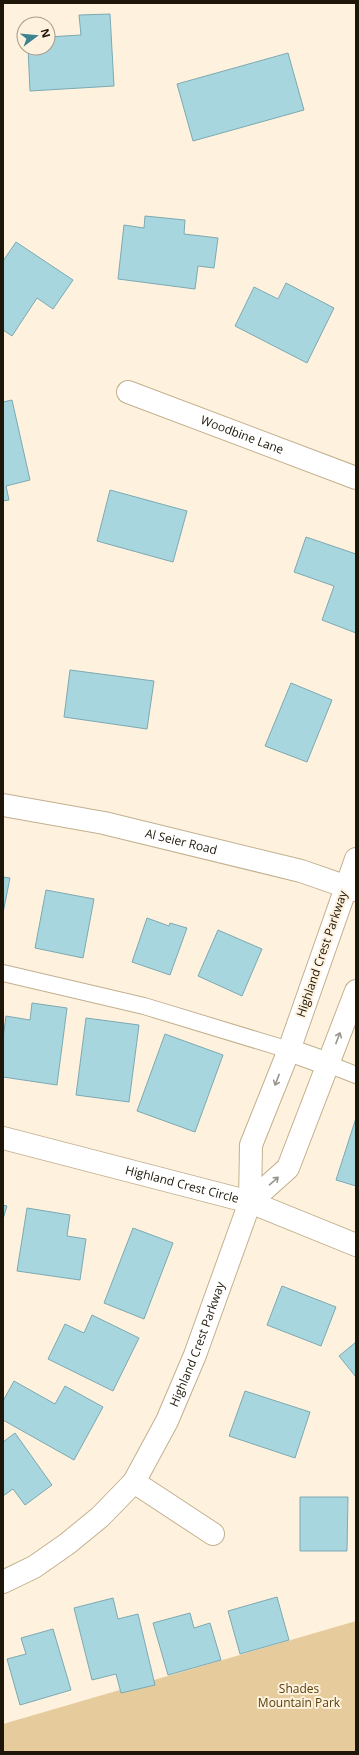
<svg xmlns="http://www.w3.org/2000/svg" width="359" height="1755" font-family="'Open Sans',sans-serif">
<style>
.green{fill:#e6cb9c}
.building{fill:#a8d6df;stroke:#7ca9b2}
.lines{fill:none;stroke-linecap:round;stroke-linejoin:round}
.service-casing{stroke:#c2b08f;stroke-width:18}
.minor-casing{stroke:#c2b08f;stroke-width:24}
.tertiary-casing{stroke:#c2b08f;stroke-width:24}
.service{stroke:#fff;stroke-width:16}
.minor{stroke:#fff;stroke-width:22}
.tertiary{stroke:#fff;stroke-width:22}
.oneway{stroke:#999690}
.labels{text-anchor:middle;stroke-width:4;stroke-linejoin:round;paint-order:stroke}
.street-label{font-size:12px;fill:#1d1609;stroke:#fef2de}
.park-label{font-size:12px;fill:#5a410c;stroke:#fef2de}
</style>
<rect width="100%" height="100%" fill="#fef2de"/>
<path class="green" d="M 356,1621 L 356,1752 L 3,1752 L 3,1724 Z"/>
<g class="building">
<path d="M 110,14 L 114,86 L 30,91 L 28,48 L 48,48 L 48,37 L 81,35 L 79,15 Z"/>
<path d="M 288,53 L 304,110 L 193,141 L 177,84 Z"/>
<path d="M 145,216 L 185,220 L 184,234 L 218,238 L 214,268 L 198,266 L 195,289 L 118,279 L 124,225 L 144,228 Z"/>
<path d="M 16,242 L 73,280 L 53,309 L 37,298 L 12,336 L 3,330 L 3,261 Z"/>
<path d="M 286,283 L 334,308 L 307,363 L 235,326 L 254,287 L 278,299 Z"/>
<path d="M 12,400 L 30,480 L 6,486 L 9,500 L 3,501 L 3,402 Z"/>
<path d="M 110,490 L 187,511 L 173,562 L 97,541 Z"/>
<path d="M 306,537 L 356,554 L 356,633 L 322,620 L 334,586 L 294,572 Z"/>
<path d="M 70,670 L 154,681 L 147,729 L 64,717 Z"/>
<path d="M 291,683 L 332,700 L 307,762 L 265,746 Z"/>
<path d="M 3,877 L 10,878 L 3,913 Z"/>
<path d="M 46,890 L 94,899 L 83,958 L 35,948 Z"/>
<path d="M 147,918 L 169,926 L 170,923 L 187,928 L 170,975 L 132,962 Z"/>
<path d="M 218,930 L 262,949 L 242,996 L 198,976 Z"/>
<path d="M 32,1003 L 67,1008 L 57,1085 L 3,1077 L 3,1038 L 6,1016 L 30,1020 Z"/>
<path d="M 86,1018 L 139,1025 L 129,1102 L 76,1095 Z"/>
<path d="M 165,1034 L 223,1055 L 195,1132 L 137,1111 Z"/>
<path d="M 356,1118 L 356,1186 L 336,1180 Z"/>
<path d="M 3,1205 L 7,1206 L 3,1219 Z"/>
<path d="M 27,1208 L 70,1215 L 67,1236 L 86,1239 L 80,1280 L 17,1271 Z"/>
<path d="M 133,1228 L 173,1243 L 144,1319 L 104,1303 Z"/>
<path d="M 282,1286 L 336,1307 L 321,1346 L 267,1325 Z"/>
<path d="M 92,1315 L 139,1338 L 113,1391 L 48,1359 L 65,1324 L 84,1333 Z"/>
<path d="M 356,1342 L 356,1377 L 339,1356 Z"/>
<path d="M 14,1381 L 55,1404 L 65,1386 L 103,1407 L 74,1460 L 3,1420 L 3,1401 Z"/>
<path d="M 245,1391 L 310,1412 L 295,1458 L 229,1436 Z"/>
<path d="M 15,1433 L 52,1485 L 25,1505 L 13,1489 L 3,1496 L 3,1442 Z"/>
<path d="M 300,1497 L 348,1497 L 347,1551 L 300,1551 Z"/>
<path d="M 277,1597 L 289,1640 L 240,1654 L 228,1611 Z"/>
<path d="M 113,1598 L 118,1619 L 138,1614 L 155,1685 L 121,1693 L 116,1674 L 92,1680 L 74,1608 Z"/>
<path d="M 190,1613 L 194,1628 L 210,1623 L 221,1660 L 168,1675 L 153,1623 Z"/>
<path d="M 53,1629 L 71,1690 L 20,1705 L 7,1659 L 26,1654 L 21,1638 Z"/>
</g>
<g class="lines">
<defs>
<g id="service">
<path d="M 3,973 L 144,1006 L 289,1050"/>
<path d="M 328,1064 L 356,1075"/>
</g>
<g id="minor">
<path id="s1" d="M 128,392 L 356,478"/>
<path d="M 356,859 L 289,1050 L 251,1145 L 250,1202 L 288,1168 L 356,991"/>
<path d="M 289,1050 L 328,1064"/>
<path id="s2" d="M 3,1138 L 250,1202 L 356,1245"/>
<path d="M 134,1482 L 213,1534"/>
<path id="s3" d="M 3,1582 L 34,1567 L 67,1544 L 100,1517 L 134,1482 L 167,1421 L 195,1355 L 250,1202"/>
</g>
<g id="tertiary">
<path id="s4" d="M 3,805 L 104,823 L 301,871 L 356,890"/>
</g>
</defs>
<use href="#service" class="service-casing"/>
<use href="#minor" class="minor-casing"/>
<use href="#tertiary" class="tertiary-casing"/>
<use href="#service" class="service"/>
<use href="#minor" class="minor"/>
<use href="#tertiary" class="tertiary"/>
</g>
<defs><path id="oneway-shaft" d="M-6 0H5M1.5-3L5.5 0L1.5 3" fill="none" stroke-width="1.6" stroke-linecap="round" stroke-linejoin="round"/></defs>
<g class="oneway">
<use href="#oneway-shaft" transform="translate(338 1038) rotate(-69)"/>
<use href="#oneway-shaft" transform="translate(277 1080) rotate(111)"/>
<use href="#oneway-shaft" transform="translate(274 1181) rotate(-41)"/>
</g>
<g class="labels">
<g class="street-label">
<text dy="4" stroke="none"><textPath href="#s1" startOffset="122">Woodbine Lane</textPath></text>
<text dy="4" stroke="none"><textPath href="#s4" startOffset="182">Al Seier Road</textPath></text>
<text transform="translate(322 954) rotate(-71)" y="4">Highland Crest Parkway</text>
<text dy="4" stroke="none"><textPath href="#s2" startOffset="185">Highland Crest Circle</textPath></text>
<text dy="4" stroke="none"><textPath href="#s3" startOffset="318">Highland Crest Parkway</textPath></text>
</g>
<g class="park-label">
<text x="299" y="1693">Shades<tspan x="299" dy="14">Mountain Park</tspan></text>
</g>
</g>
<rect width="359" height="1755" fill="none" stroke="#1d1609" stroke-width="8"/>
<g transform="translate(36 36) rotate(74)"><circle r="19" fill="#fef2de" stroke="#a49a89"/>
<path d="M0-3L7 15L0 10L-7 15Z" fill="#3e8390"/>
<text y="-6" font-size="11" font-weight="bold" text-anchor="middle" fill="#1d1609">N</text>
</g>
</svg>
